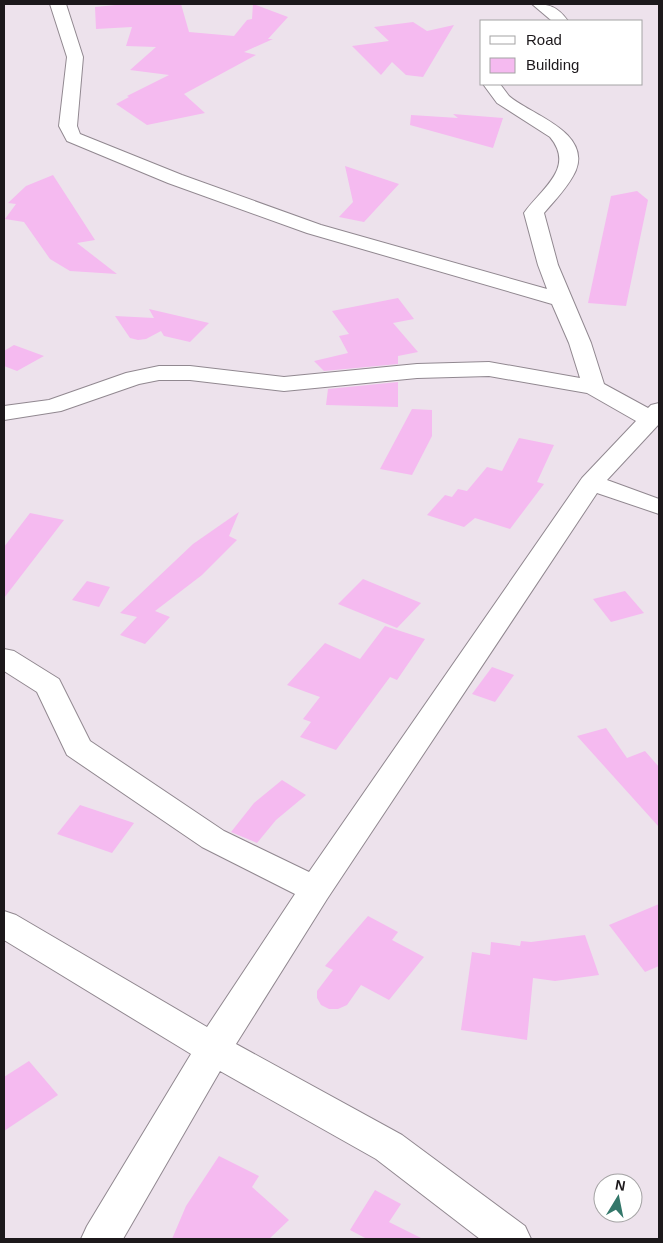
<svg xmlns="http://www.w3.org/2000/svg" width="663" height="1243" font-family="Arial,sans-serif">
<style>
.building{fill:#f5baf0}
.lines{fill:none;stroke-linecap:round;stroke-linejoin:round}
.minor-casing{stroke:#918890;stroke-width:2}
.minor{fill:#fff;fill-rule:evenodd}
</style>
<rect width="100%" height="100%" fill="#ede2ec"/>
<g class="building">
<path d="M 126,4 L 181,4 L 189,32 L 234,36 L 247,20 L 252,19 L 253,4 L 288,17 L 268,39 L 273,39 L 244,52 L 256,55 L 184,94 L 205,113 L 147,125 L 116,104 L 129,97 L 127,96 L 169,75 L 130,70 L 156,47 L 126,46 L 132,27 L 96,29 L 95,7 Z"/>
<path d="M 413,22 L 427,31 L 454,25 L 423,77 L 406,75 L 392,62 L 381,75 L 352,46 L 389,41 L 374,27 Z"/>
<path d="M 453,114 L 503,118 L 493,148 L 410,125 L 411,115 L 458,118 Z"/>
<path d="M 345,166 L 399,184 L 364,222 L 339,217 L 353,202 Z"/>
<path d="M 53,175 L 95,240 L 77,243 L 117,274 L 70,271 L 50,259 L 24,222 L 5,219 L 16,204 L 8,203 L 26,186 Z"/>
<path d="M 637,191 L 648,200 L 626,306 L 588,303 L 611,196 Z"/>
<path d="M 398,298 L 414,319 L 393,323 L 418,352 L 398,356 L 398,364 L 324,371 L 314,361 L 348,353 L 339,336 L 349,334 L 332,311 Z"/>
<path d="M 149,309 L 209,323 L 190,342 L 164,336 L 161,331 L 146,339 L 138,340 L 130,338 L 115,316 L 154,318 Z"/>
<path d="M 14,345 L 44,356 L 17,371 L 4,366 L 4,351 Z"/>
<path d="M 398,382 L 398,407 L 326,405 L 328,389 Z"/>
<path d="M 412,409 L 432,410 L 432,436 L 412,475 L 380,469 Z"/>
<path d="M 519,438 L 554,445 L 537,482 L 544,484 L 510,529 L 475,518 L 464,527 L 427,515 L 445,495 L 452,497 L 458,489 L 467,491 L 487,467 L 502,471 Z"/>
<path d="M 239,512 L 229,536 L 237,540 L 202,575 L 155,611 L 170,617 L 145,644 L 120,635 L 137,617 L 120,613 L 193,544 Z"/>
<path d="M 30,513 L 64,520 L 4,598 L 4,547 Z"/>
<path d="M 363,579 L 421,603 L 397,628 L 338,604 Z"/>
<path d="M 87,581 L 110,587 L 99,607 L 72,600 Z"/>
<path d="M 625,591 L 644,613 L 611,622 L 593,599 Z"/>
<path d="M 385,626 L 425,639 L 397,680 L 390,677 L 336,750 L 300,737 L 311,722 L 303,719 L 320,697 L 287,685 L 325,643 L 360,659 Z"/>
<path d="M 492,667 L 514,675 L 495,702 L 472,694 Z"/>
<path d="M 606,728 L 627,758 L 645,751 L 659,767 L 659,827 L 577,736 Z"/>
<path d="M 282,780 L 306,795 L 276,820 L 257,843 L 231,832 L 254,803 Z"/>
<path d="M 80,805 L 134,823 L 112,853 L 57,834 Z"/>
<path d="M 659,904 L 659,966 L 645,972 L 609,925 Z"/>
<path d="M 368,916 L 398,932 L 392,940 L 424,957 L 389,1000 L 361,985 L 347,1005 L 338,1009 L 329,1009 L 321,1005 L 317,998 L 317,991 L 333,970 L 325,966 Z"/>
<path d="M 585,935 L 599,975 L 555,981 L 533,978 L 527,1040 L 461,1030 L 472,952 L 490,955 L 491,942 L 520,946 L 521,941 L 531,942 Z"/>
<path d="M 29,1061 L 58,1095 L 4,1131 L 4,1077 Z"/>
<path d="M 219,1156 L 259,1176 L 252,1187 L 289,1220 L 269,1239 L 172,1239 L 186,1206 Z"/>
<path d="M 375,1190 L 401,1204 L 389,1222 L 423,1239 L 367,1239 L 350,1230 Z"/>
</g>
<g class="lines">
<defs>
<g id="minor">
<path d="M 50,4 L 66,4 L 83,57 L 77,126 L 80,134 L 182,175 L 321,225 L 547,289 L 538,265 L 524,213 C 541,189 576,168 550,137 L 497,103 L 483,84 L 500,84 C 503,88 506,92 509,96 C 529,114 591,131 576,170 C 569,186 555,200 544,213 L 558,265 L 591,343 L 604,384 L 648,408 L 651,405 L 659,403 L 659,424 L 607,480 L 659,499 L 659,514 L 597,493 L 327,899 L 236,1044 L 402,1135 L 525,1226 L 531,1239 L 480,1239 L 376,1159 L 220,1071 L 123,1239 L 81,1239 L 87,1226 L 191,1054 L 4,940 L 4,911 L 16,915 L 207,1027 L 295,894 L 202,847 L 67,755 L 37,692 L 4,671 L 4,649 L 14,651 L 59,679 L 90,741 L 224,831 L 309,872 L 582,478 L 636,421 L 587,393 L 489,376 L 417,378 L 284,391 L 190,380 L 159,380 L 139,384 L 61,411 L 4,420 L 4,406 L 49,400 L 126,373 L 159,366 L 190,366 L 284,377 L 417,364 L 489,362 L 580,378 L 569,343 L 552,304 L 307,233 L 168,183 L 67,141 L 59,126 L 67,57 Z"/>
<path d="M 532,4 C 549,4 557,6 568,21 L 552,21 Z"/>
</g>
</defs>
<use href="#minor" class="minor-casing"/>
<use href="#minor" class="minor"/>
</g>
<rect width="663" height="1243" fill="none" stroke="#1c181b" stroke-width="10"/>
<rect x="480" y="20" width="162" height="65" fill="#ffffff" stroke="#a4a3a4"/>
<rect x="490" y="36" width="25" height="8" fill="#ffffff" stroke="#a4a3a4"/>
<text x="526" y="45" font-size="15" fill="#1c181b">Road</text>
<rect x="490" y="58" width="25" height="15" fill="#f5baf0" stroke="#a4a3a4"/>
<text x="526" y="70" font-size="15" fill="#1c181b">Building</text>
<g transform="translate(618 1198) rotate(10)"><circle r="24" fill="#ffffff" stroke="#a4a3a4"/>
<path d="M0-4L9 19L0 12L-9 19Z" fill="#33776a"/>
<text y="-8" font-size="14" font-weight="bold" text-anchor="middle" fill="#1c181b">N</text>
</g>
</svg>
